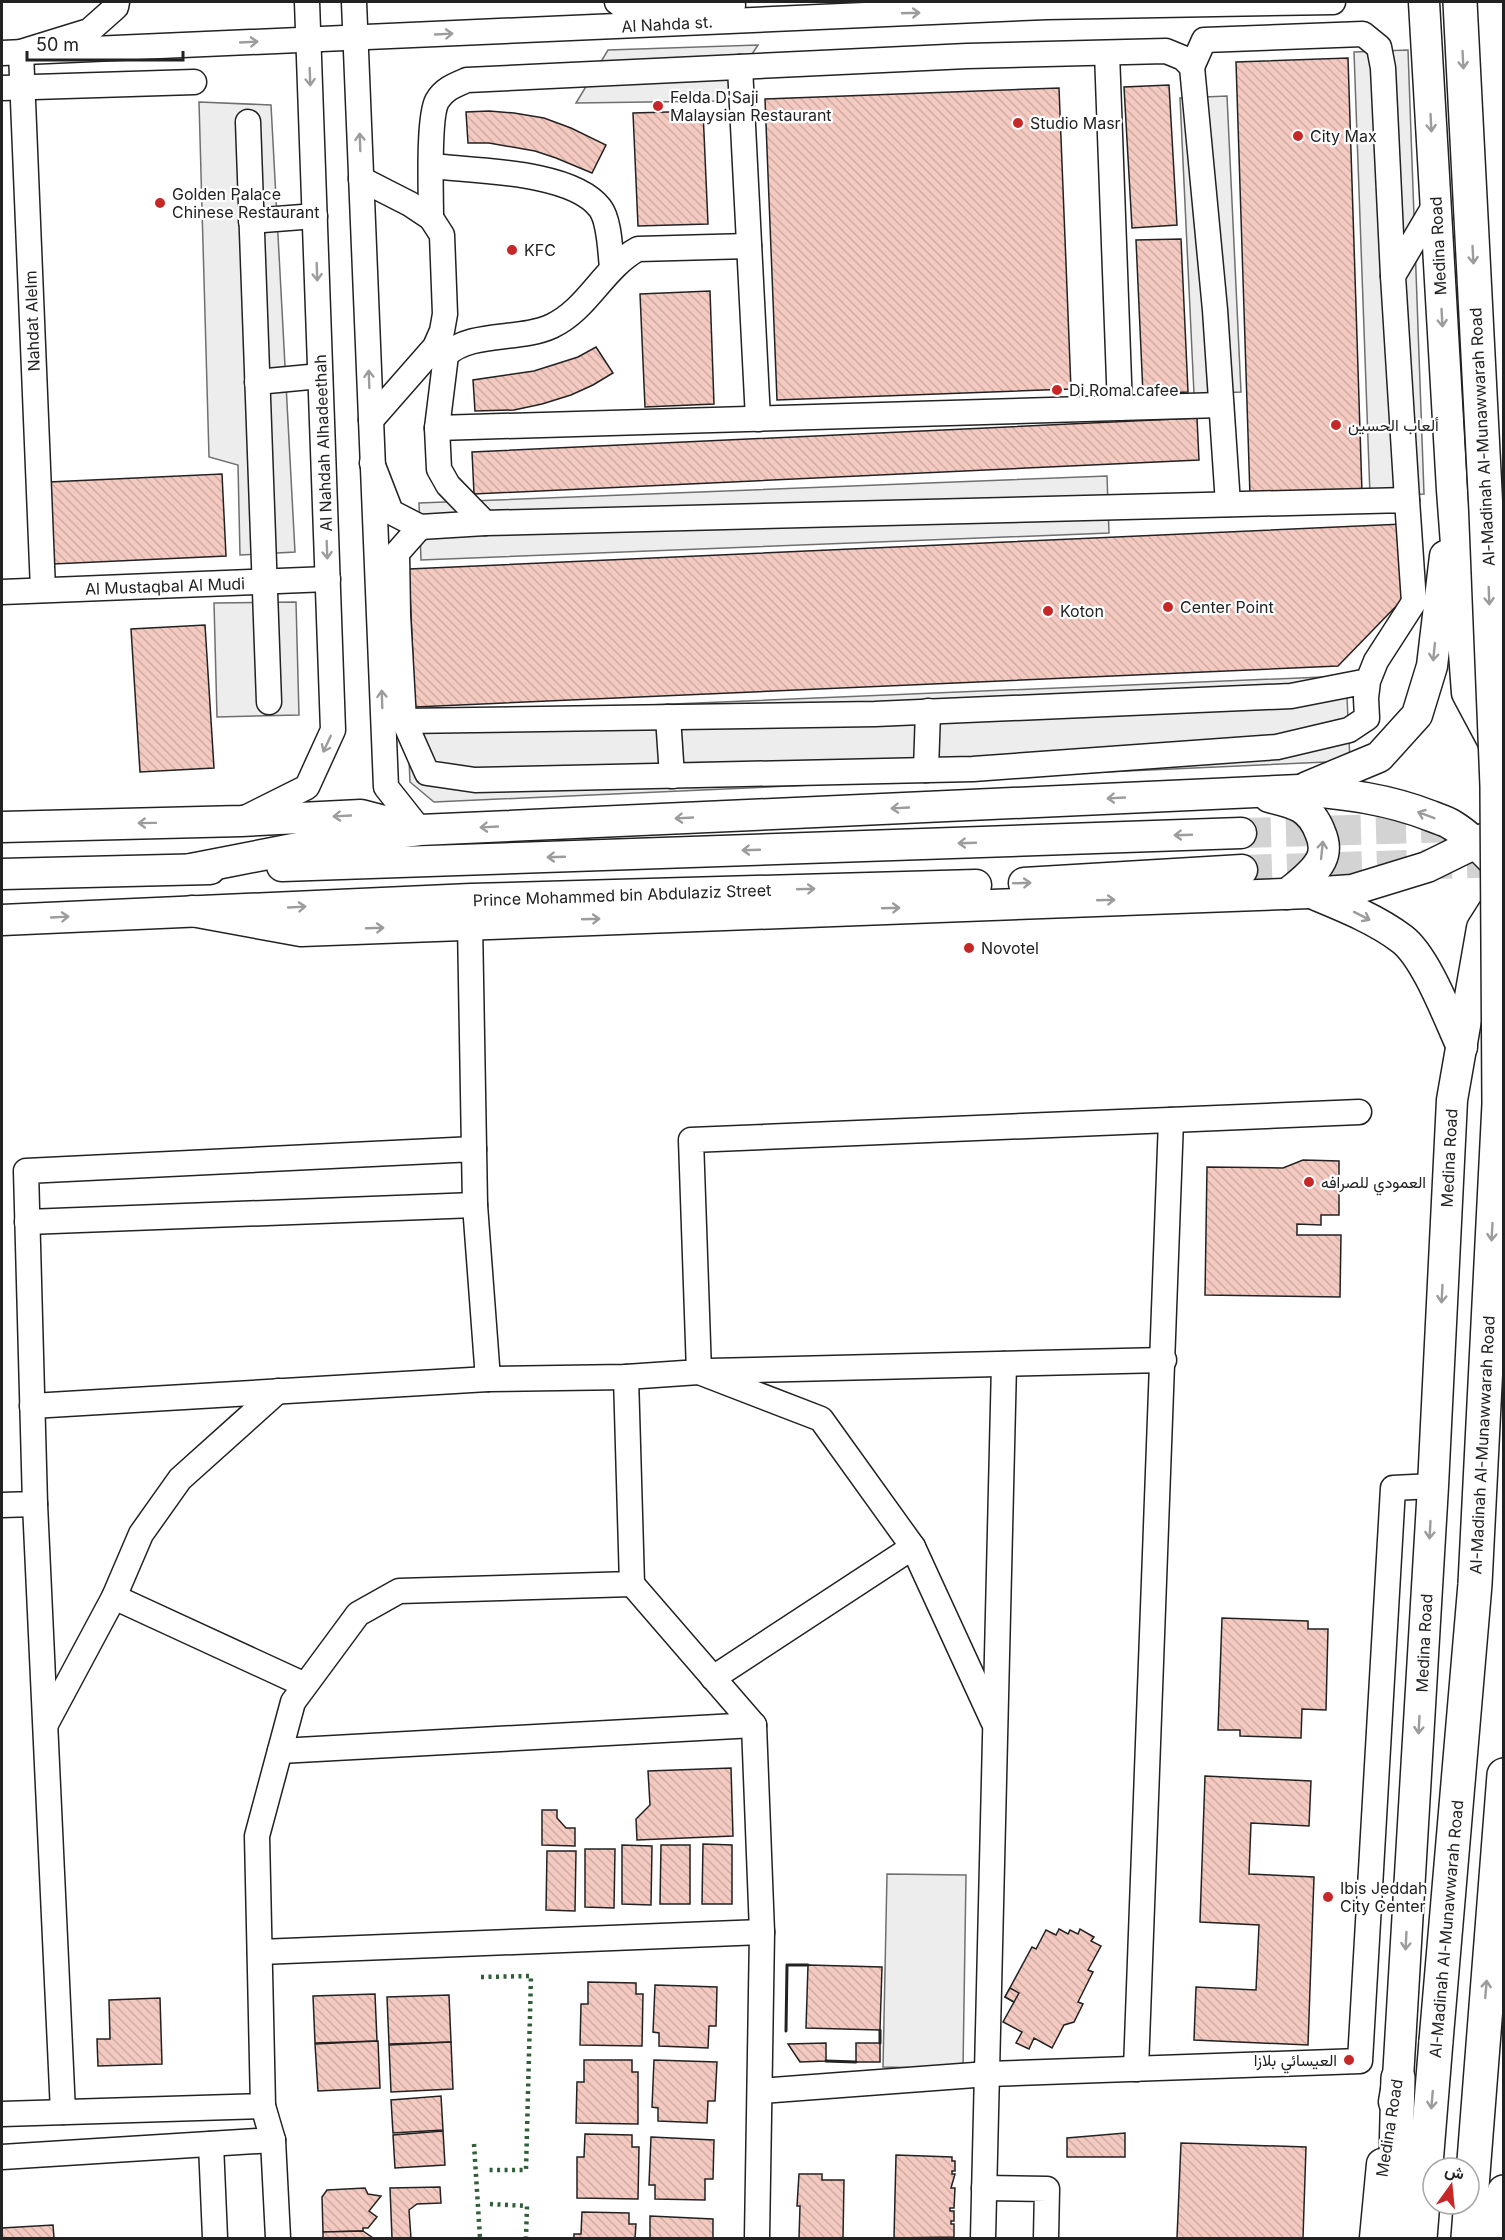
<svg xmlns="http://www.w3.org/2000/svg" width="1505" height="2240" font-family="Inter,Vazirmatn,sans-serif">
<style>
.parking{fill:#ededed;stroke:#6f6f6f;stroke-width:1.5}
.building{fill:url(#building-back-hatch);stroke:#222;stroke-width:1.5}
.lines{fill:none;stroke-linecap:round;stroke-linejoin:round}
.major-tunnel{stroke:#d3d3d3;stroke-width:30;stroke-dasharray:30 15;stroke-linecap:butt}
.minor-casing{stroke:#222;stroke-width:27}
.major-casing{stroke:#222;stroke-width:33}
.highway-casing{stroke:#222;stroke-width:36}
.minor{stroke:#fff;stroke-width:24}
.major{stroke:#fff;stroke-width:30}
.highway{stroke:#fff;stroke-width:33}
.highway-bridge-casing{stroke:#222;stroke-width:36;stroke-linecap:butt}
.highway-bridge{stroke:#fff;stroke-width:33}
.hedge{stroke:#2f5e38;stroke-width:4.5;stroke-dasharray:3 4.5;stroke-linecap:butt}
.wall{stroke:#222;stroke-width:3}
.oneway{stroke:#9c9c9c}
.poi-dot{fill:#c62828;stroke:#fff;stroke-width:2}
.labels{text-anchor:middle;stroke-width:4.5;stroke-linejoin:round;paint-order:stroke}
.street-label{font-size:16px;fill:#222;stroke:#fff}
.poi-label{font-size:16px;fill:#222;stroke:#fff;text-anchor:start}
</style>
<defs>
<pattern id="building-back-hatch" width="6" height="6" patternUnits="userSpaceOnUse" patternTransform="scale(1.5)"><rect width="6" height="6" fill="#f3c9c0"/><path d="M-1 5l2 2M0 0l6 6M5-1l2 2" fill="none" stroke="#d0aca5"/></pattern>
</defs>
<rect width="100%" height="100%" fill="#fff"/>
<g class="parking">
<path d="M 758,45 L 721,101 L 576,103 L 608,50 Z"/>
<path d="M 1408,50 L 1424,494 L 1370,496 L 1354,52 Z"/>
<path d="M 1227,96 L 1241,392 L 1194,394 L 1180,98 Z"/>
<path d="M 199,102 L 271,105 L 295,552 L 240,555 L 238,465 L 209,457 Z"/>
<path d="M 1107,476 L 1109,533 L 421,560 L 419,503 Z"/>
<path d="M 296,602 L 299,715 L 217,717 L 214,603 Z"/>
<path d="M 1346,676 L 1350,761 L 434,802 L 410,782 L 407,715 Z"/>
<path d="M 887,1874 L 966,1875 L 963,2069 L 883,2067 Z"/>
</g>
<g class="building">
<path d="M 1348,58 L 1362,493 L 1250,496 L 1236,62 Z"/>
<path d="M 1169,85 L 1177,225 L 1132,228 L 1124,87 Z"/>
<path d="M 1059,88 L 1071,389 L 777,400 L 765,99 Z"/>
<path d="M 489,111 L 514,113 L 544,118 L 571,128 L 606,145 L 592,173 L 556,158 L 535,151 L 489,143 L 468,143 L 466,112 Z"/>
<path d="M 703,111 L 708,224 L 638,226 L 633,113 Z"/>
<path d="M 1181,239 L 1188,392 L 1143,394 L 1136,240 Z"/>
<path d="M 710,291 L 714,404 L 645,407 L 640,294 Z"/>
<path d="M 596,347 L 613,373 L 593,385 L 571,395 L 542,404 L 514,410 L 475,411 L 473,380 L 534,371 L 578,357 Z"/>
<path d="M 1197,418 L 1199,460 L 474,494 L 472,452 Z"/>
<path d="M 222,474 L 226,556 L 53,564 L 49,482 Z"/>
<path d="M 1403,524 L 1406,596 L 1338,666 L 415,707 L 409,569 Z"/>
<path d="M 205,625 L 214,768 L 140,772 L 131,629 Z"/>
<path d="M 1303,1160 L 1339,1161 L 1339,1215 L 1321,1215 L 1321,1225 L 1297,1224 L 1297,1235 L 1341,1235 L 1340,1297 L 1205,1295 L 1207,1167 L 1283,1168 Z"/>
<path d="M 1222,1618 L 1308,1621 L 1308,1629 L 1328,1629 L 1326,1710 L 1302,1709 L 1301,1738 L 1240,1736 L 1240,1730 L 1218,1730 Z"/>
<path d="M 731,1768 L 733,1836 L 637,1840 L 636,1819 L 650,1805 L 648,1771 Z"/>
<path d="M 1205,1776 L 1311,1781 L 1309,1826 L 1251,1823 L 1249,1874 L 1314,1877 L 1308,2045 L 1194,2040 L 1196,1987 L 1256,1990 L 1259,1925 L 1200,1922 Z"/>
<path d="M 542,1810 L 557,1810 L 557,1818 L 566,1828 L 575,1828 L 575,1846 L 542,1845 Z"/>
<path d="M 703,1844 L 732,1845 L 732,1904 L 702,1904 Z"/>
<path d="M 622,1845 L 652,1846 L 651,1905 L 622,1904 Z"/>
<path d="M 661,1845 L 690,1845 L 690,1904 L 660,1904 Z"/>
<path d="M 585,1849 L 615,1849 L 614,1908 L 585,1907 Z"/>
<path d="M 547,1851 L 576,1851 L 575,1911 L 546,1910 Z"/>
<path d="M 1059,1929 L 1068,1934 L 1070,1930 L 1078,1934 L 1080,1929 L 1094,1937 L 1091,1941 L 1101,1946 L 1088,1970 L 1093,1972 L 1078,2002 L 1083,2004 L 1074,2022 L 1064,2025 L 1052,2048 L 1034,2038 L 1029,2049 L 1016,2043 L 1022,2032 L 1003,2022 L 1014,2002 L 1005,1997 L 1032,1947 L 1036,1949 L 1046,1930 L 1056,1935 Z"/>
<path d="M 808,1965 L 882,1967 L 880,2030 L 806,2028 Z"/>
<path d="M 588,1982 L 636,1983 L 636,1994 L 643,1994 L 642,2046 L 580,2045 L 581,2004 L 588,2004 Z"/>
<path d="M 655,1985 L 717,1987 L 716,2026 L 709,2026 L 708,2048 L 659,2046 L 659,2033 L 653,2032 Z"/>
<path d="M 1010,1988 L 1019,1993 L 1014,2002 L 1005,1997 Z"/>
<path d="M 375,1994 L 377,2041 L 315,2043 L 313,1996 Z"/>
<path d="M 449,1995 L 451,2042 L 389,2044 L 387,1997 Z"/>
<path d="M 160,1998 L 162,2064 L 98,2066 L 97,2039 L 110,2039 L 109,2000 Z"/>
<path d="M 378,2041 L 380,2088 L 318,2091 L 315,2044 Z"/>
<path d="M 451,2042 L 453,2089 L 391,2092 L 389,2045 Z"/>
<path d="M 826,2043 L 826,2061 L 800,2062 L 788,2044 Z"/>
<rect x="856" y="2043" width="24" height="19"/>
<path d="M 584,2060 L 632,2060 L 632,2072 L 638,2072 L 638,2124 L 576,2123 L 577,2082 L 584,2082 Z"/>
<path d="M 654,2060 L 717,2062 L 715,2101 L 708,2101 L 707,2123 L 658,2121 L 658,2108 L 652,2107 Z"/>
<path d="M 441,2096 L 443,2130 L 393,2133 L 391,2100 Z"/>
<path d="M 443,2131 L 445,2165 L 395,2168 L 393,2135 Z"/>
<path d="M 1125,2133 L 1125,2157 L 1067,2157 L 1067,2138 Z"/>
<path d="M 585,2134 L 632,2135 L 632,2147 L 639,2147 L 638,2199 L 577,2198 L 577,2157 L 584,2157 Z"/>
<path d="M 651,2137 L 714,2140 L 713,2179 L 705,2179 L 705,2200 L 655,2199 L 655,2185 L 649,2185 Z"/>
<path d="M 1181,2143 L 1306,2147 L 1303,2238 L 1177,2238 Z"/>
<path d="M 896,2155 L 952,2157 L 952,2161 L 955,2161 L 955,2171 L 952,2171 L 952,2174 L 955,2174 L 951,2188 L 955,2188 L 954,2208 L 950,2208 L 950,2211 L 954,2211 L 954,2221 L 951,2221 L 951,2224 L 954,2224 L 954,2237 L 894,2238 Z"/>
<path d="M 799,2174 L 822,2174 L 822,2180 L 844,2180 L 843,2238 L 799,2238 L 800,2206 L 797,2206 Z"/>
<path d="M 440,2187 L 441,2203 L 417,2204 L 409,2210 L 411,2238 L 392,2238 L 390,2188 Z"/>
<path d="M 365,2188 L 368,2194 L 381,2196 L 369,2211 L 377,2217 L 368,2228 L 363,2228 L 363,2231 L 323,2232 L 322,2197 L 327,2190 Z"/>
<path d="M 582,2212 L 629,2213 L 629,2224 L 636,2224 L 635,2238 L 574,2238 L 574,2234 L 581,2234 Z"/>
<path d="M 650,2216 L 713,2219 L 713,2238 L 650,2238 Z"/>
<path d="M 53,2225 L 54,2238 L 2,2238 L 2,2228 Z"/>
<path d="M 363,2231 L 373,2238 L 323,2238 L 323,2232 Z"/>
</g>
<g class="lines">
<g class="major-tunnel">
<path d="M 1241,833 L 1462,827"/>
<path d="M 1242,870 L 1504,862"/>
</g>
<defs>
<g id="minor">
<path d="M 354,2 L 386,787 L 420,830"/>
<path d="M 617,2 L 622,6 L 733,5"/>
<path d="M 2,53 L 1046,7 L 1333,2"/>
<path d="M 1107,53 L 1120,408"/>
<path d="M 740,67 L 758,419"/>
<path d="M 1192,67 L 1204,40 L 1363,34 L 1379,47 L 1383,68 L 1393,276"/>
<path d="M 2,88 L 194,82"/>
<path d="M 248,122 L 269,702"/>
<path d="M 432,166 C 475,171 572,171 600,208 C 610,221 610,252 612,267"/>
<path d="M 361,179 L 410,204 L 431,218 L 442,235 L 445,314 L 442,331 L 435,347 L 371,420"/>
<path d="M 431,218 C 431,195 428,118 437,101 C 444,89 455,85 467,80 L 967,56 L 1166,51 L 1183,58 L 1192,67 L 1215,310 L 1228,504"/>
<path d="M 251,221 L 315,216"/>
<path d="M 435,347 L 446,355 C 470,331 520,341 552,326 C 588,309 603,268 638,249 L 749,246"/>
<path d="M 446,355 L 437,428 L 439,469 L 448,485 L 485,523"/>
<path d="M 257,382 L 320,376"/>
<path d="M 437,428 L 1221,405"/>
<path d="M 372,463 L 391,512 L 420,527 L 485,523 L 1407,500 L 1414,602 L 1376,661 L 1368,681 L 1291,696 L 875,714 L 404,721 L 427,773 L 475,780 L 973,769 L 1277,747 L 1349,730 L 1367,718 L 1366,698 L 1368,681"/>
<path d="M 1407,500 L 1393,276 L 1436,203"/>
<path d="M 43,590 L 21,52 L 89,31 L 116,7 L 117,2"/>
<path d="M 2,592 L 328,579"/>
<path d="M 668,717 L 672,776"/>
<path d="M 404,721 L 398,615 L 397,553 L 420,527"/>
<path d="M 926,770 L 928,711"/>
<path d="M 245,818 L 307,787 L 333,730 L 307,2"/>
<path d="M 470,924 L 474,1149"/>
<path d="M 27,1222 L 475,1205"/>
<path d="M 710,1371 L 1164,1360"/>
<path d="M 699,1372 L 821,1419 L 913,1547 L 993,1721"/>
<path d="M 32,1406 L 488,1379"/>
<path d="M 35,1504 L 63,2112"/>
<path d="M 2,1505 L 35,1504 L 26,1171 L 474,1149 L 475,1205 L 488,1379 L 626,1377 L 699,1372 L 691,1140 L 1359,1112"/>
<path d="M 632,1584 L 754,1725 L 762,1932 L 757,2238"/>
<path d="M 114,1597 L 305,1685"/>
<path d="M 713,1678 L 913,1547"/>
<path d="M 46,1724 L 114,1597 L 141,1534 L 180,1479 L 278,1391"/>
<path d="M 280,1751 L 754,1725"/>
<path d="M 260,1952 L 762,1932"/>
<path d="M 1136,2069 L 1171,1120"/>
<path d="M 760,2091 L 988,2074 L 1360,2061 L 1393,1488 L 1433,1486"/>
<path d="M 263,2106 L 273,2140 L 278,2238"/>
<path d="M 2,2114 L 263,2106 L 257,1836 L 293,1702 L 358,1614 L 399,1591 L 632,1584 L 626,1377"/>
<path d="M 211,2144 L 215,2238"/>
<path d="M 2,2157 L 273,2140"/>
<path d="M 984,2188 L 1047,2189 L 1046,2238"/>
<path d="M 983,2238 L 1004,1364"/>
</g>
<g id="major">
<path d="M 1424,2 L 1452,490 L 1467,693 L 1498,751"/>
<path d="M 1307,787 L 1379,757 L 1417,715 L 1432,666 L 1445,556"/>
<path d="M 1269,797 C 1294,803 1310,806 1320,832 C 1324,841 1326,850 1321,860 C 1314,874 1299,884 1287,894"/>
<path d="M 2,827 L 241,821 L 361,815 L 403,826"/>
<path d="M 282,866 L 1241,833"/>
<path d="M 191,869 L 339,840 L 420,830 L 1300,790 C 1346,794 1388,799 1431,816 C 1438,819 1446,821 1452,825 C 1472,837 1488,856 1504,872"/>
<path d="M 2,874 L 210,869"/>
<path d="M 1024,883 L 1242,870"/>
<path d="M 1316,895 C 1345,907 1377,920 1402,939 C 1426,957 1449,1019 1462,1047"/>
<path d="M 192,911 L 301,931 L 1309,893 L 1352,890 L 1427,867 L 1490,836"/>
<path d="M 2,920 L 471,899 L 976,885"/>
<path d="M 1394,2102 L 1398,2078 L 1433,1486 L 1452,1100 L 1482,928 L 1503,895"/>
<path d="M 1375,2238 L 1382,2164"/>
</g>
<g id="highway">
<path d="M 1394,2238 L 1398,2078"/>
<path d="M 1420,2238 L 1436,2041"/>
<path d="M 1468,2238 L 1504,1775"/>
<path d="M 1495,2238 L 1504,2192"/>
</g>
</defs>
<use href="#minor" class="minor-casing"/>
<use href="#major" class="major-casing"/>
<use href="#highway" class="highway-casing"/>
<use href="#minor" class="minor"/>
<use href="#major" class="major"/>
<use href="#highway" class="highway"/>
<defs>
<path id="highway-bridge" d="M 1436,2041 L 1475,1584 L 1499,1104 L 1497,786 L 1486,511 L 1460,2"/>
</defs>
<use href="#highway-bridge" class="highway-bridge-casing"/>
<use href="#highway-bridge" class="highway-bridge"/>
<g class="hedge">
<path d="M 481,1977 L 531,1976 L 526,2170 L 489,2170"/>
<path d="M 474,2144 L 480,2238"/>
<path d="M 490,2204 L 527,2206 L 526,2238"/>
</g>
<g class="wall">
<path d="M 880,2030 L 880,2043"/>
<path d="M 786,2031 L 787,1965 L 808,1965"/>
<path d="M 826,2061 L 856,2062"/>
</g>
</g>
<defs><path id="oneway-shaft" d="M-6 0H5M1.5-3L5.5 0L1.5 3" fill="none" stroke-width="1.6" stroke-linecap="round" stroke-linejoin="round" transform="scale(1.5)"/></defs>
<g class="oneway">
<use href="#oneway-shaft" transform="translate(911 13) rotate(-2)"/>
<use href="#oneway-shaft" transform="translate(444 34) rotate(-3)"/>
<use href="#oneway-shaft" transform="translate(249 42) rotate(-3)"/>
<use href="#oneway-shaft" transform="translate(1463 60) rotate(87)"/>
<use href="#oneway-shaft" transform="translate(310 77) rotate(88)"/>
<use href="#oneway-shaft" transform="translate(1431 123) rotate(87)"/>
<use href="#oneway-shaft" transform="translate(360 142) rotate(-92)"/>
<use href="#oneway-shaft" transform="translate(1473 255) rotate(87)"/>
<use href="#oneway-shaft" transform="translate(317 272) rotate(88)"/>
<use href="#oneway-shaft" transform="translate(1442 318) rotate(87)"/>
<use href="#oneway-shaft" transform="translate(369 379) rotate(-92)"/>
<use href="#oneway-shaft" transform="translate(327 550) rotate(88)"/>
<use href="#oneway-shaft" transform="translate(1489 596) rotate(88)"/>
<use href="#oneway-shaft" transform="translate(1434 652) rotate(96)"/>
<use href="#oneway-shaft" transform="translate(382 699) rotate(-92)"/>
<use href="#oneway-shaft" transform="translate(327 744) rotate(115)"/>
<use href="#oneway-shaft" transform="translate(1116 798) rotate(177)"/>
<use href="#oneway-shaft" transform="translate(900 808) rotate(177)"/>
<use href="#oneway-shaft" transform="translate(1426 815) rotate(-159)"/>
<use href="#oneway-shaft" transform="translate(342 816) rotate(177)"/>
<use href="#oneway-shaft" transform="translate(684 818) rotate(177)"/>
<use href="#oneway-shaft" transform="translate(147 823) rotate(179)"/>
<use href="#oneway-shaft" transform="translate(489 827) rotate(177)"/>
<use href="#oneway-shaft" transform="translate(1183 835) rotate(178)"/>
<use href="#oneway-shaft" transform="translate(967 843) rotate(178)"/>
<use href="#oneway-shaft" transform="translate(751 850) rotate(178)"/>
<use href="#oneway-shaft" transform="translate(1322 850) rotate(-84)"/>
<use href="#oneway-shaft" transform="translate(556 857) rotate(178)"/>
<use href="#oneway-shaft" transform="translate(1022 883) rotate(-2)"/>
<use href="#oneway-shaft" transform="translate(806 889) rotate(-2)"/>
<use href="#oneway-shaft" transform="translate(1106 900) rotate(-2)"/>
<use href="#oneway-shaft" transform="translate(297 907) rotate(-3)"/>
<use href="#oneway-shaft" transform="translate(891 908) rotate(-2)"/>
<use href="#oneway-shaft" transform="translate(1362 916) rotate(27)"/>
<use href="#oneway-shaft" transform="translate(60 917) rotate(-3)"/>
<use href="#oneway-shaft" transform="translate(591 919) rotate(-2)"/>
<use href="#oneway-shaft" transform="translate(375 928) rotate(-2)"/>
<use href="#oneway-shaft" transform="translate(1492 1232) rotate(93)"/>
<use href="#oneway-shaft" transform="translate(1442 1294) rotate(93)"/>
<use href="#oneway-shaft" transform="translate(1430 1530) rotate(93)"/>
<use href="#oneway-shaft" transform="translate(1419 1725) rotate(93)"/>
<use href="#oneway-shaft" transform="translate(1406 1941) rotate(93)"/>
<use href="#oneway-shaft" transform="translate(1486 1989) rotate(-85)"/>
<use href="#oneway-shaft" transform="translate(1432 2100) rotate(95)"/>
</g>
<g class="poi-dot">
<circle cx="658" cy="106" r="6"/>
<circle cx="1018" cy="123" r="6"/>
<circle cx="1298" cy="136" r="6"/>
<circle cx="160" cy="203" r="6"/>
<circle cx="512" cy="250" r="6"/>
<circle cx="1057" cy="390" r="6"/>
<circle cx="1336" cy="425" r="6"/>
<circle cx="1168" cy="607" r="6"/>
<circle cx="1048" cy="611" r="6"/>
<circle cx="969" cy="948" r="6"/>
<circle cx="1309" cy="1182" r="6"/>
<circle cx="1328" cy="1897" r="6"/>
<circle cx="1349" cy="2060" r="6"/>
</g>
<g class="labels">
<g class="street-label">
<text transform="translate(667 24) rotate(-3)" y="6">Al Nahda st.</text>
<text transform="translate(1438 246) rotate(-93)" y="6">Medina Road</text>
<text transform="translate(32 321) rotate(-92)" y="6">Nahdat Alelm</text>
<text transform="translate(1482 437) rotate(-93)" y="6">Al-Madinah Al-Munawwarah Road</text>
<text transform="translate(323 443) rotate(-92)" y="6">Al Nahdah Alhadeethah</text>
<text transform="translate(165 586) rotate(-2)" y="6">Al Mustaqbal Al Mudi</text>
<text transform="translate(622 895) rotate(-2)" y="6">Prince Mohammed bin Abdulaziz Street</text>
<text transform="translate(1449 1158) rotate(-87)" y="6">Medina Road</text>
<text transform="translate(1482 1445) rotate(-87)" y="6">Al-Madinah Al-Munawwarah Road</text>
<text transform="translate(1424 1643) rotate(-87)" y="6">Medina Road</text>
<text transform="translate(1446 1929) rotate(-85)" y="6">Al-Madinah Al-Munawwarah Road</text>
<text transform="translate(1389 2128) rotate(-81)" y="6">Medina Road</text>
</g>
<g class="poi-label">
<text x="670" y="103">Felda D'Saji<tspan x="670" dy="18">Malaysian Restaurant</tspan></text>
<text x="1030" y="129">Studio Masr</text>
<text x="1310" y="142">City Max</text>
<text x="172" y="200">Golden Palace<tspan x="172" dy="18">Chinese Restaurant</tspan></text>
<text x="524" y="256">KFC</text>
<text x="1069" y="396">Di Roma cafee</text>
<text x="1348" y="431">ألعاب الحسين</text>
<text x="1180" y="613">Center Point</text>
<text x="1060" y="617">Koton</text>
<text x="981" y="954">Novotel</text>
<text x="1321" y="1188">العمودي للصرافه</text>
<text x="1340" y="1894">Ibis Jeddah<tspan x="1340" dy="18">City Center</tspan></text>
<text x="1337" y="2066" text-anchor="end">العيسائي بلازا</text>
</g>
</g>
<rect width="1505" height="2240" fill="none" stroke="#222222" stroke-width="6"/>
<g transform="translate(1451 2186) rotate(15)"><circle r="28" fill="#ffffff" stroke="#a7a7a7" stroke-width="1.5"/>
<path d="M0-4.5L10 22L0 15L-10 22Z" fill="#c62828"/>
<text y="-9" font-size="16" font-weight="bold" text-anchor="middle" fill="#222222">ش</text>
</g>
<path d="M27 51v9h156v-9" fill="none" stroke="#222222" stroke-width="3"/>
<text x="36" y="51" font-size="18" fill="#222222" stroke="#ffffff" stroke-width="4.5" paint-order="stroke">50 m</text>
</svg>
